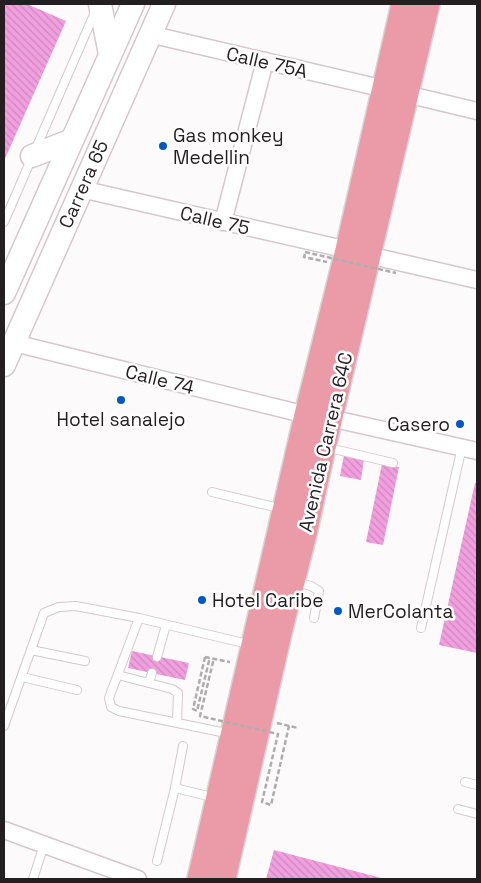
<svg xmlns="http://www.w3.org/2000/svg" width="481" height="883" font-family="'Space Grotesk',sans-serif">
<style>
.building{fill:url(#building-back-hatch)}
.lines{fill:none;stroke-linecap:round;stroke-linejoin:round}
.lane-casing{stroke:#d5c8cc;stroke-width:10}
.street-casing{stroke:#d5c8cc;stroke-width:19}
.secondary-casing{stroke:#d5c8cc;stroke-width:25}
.primary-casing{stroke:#d7d6d7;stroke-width:28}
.path{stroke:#b0acad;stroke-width:2.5;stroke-dasharray:5 2.5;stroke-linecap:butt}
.lane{stroke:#fff;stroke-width:8}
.street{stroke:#fff;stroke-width:16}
.secondary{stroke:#fff;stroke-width:22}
.primary{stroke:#eb9ba7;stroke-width:25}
.path-bridge{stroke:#b0acad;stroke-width:2.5;stroke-dasharray:5 2.5;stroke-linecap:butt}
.poi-dot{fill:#0059c2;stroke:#fff;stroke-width:2}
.labels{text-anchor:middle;stroke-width:5;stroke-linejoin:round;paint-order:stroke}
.street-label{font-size:19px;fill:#231e1f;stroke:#fff}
.poi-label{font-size:19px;fill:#231e1f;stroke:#fff;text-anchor:start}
</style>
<defs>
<pattern id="building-back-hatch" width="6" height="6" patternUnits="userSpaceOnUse" patternTransform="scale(1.25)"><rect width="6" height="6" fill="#f19fde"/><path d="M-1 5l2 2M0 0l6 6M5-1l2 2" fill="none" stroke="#ce88be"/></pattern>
</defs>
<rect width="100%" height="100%" fill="#fdfafb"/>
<g class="building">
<path d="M 6,4 L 27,4 L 66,21 L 4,161 L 4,8 Z"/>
<path d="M 344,455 L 364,458 L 361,480 L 340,476 Z"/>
<path d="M 382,464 L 399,467 L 383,545 L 366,542 Z"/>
<path d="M 475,483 L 477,484 L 477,653 L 439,645 Z"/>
<path d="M 132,651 L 189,663 L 185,680 L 128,668 Z"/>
<path d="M 274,850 L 385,879 L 266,879 Z"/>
</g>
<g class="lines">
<defs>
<g id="lane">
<path d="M 4,222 L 95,12"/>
<path d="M 325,447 L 393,463"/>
<path d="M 212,492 L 283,509"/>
<path d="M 295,582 L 311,586 L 319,591 L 314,618"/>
<path d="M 139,618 L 109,698 L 111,707 L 119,711 L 231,734"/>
<path d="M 421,628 L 462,447"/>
<path d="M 31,650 L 85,661"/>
<path d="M 157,657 L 166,625"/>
<path d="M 118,675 L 172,689 L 178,693 L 177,722"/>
<path d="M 22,677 L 77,690"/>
<path d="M 149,683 L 152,673"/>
<path d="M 4,726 L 44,613 L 59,607 L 76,606 L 139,618 L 252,645"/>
<path d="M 465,782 L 477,785"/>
<path d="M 175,788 L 183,746"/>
<path d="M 458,809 L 477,814"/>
<path d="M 157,861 L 175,788 L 216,798"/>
<path d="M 33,879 L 44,845"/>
</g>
<g id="street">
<path d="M 149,34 L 385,89"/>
<path d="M 406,94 L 477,111"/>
<path d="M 81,189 L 348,250"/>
<path d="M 223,222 L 265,61"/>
<path d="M 368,255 L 477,280"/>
<path d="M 14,343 L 307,415"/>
<path d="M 330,418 L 477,451"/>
<path d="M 4,830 L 138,879"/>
</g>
<g id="secondary">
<path d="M 100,4 L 110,54"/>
<path d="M 32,156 L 72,140"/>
<path d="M 4,293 L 133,4"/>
<path d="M 4,365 L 164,4"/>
</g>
<g id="primary">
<path d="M 200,879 L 307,415 L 348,250 L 404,4"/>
<path d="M 223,879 L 280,629 L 304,534 L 323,447 L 427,4"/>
</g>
</defs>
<use href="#lane" class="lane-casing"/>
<use href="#street" class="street-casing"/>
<use href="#secondary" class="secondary-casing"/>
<use href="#primary" class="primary-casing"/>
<g class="path">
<path d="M 305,254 L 304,257 L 327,262"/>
<path d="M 205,657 L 230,662"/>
<path d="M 277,723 L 298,728"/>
</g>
<use href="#lane" class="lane"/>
<use href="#street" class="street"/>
<use href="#secondary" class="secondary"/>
<use href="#primary" class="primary"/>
<g class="path-bridge">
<path d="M 305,252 L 396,273"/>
<path d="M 205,657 L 193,709 L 197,711 L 209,661 L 213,662 L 200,716 L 278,734 L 262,802 L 271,805 L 289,726"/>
</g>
</g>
<g class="poi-dot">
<circle cx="163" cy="146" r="5"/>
<circle cx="121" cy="400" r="5"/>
<circle cx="460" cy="424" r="5"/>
<circle cx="202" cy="600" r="5"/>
<circle cx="338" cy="611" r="5"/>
</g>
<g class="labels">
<g class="street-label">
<text transform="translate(267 62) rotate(13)" y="7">Calle 75A</text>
<text transform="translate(83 184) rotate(-66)" y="7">Carrera 65</text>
<text transform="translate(215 220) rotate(13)" y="7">Calle 75</text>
<text transform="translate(160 379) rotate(14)" y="7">Calle 74</text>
<text transform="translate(325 442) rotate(-77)" y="7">Avenida Carrera 64C</text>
</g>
<g class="poi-label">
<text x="173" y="142">Gas monkey<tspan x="173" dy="22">Medellin</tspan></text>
<text x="121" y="426" text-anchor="middle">Hotel sanalejo</text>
<text x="450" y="431" text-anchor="end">Casero</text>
<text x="212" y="607">Hotel Caribe</text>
<text x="348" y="618">MerColanta</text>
</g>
</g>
<rect width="481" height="883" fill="none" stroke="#231e1f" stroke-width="10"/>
</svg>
